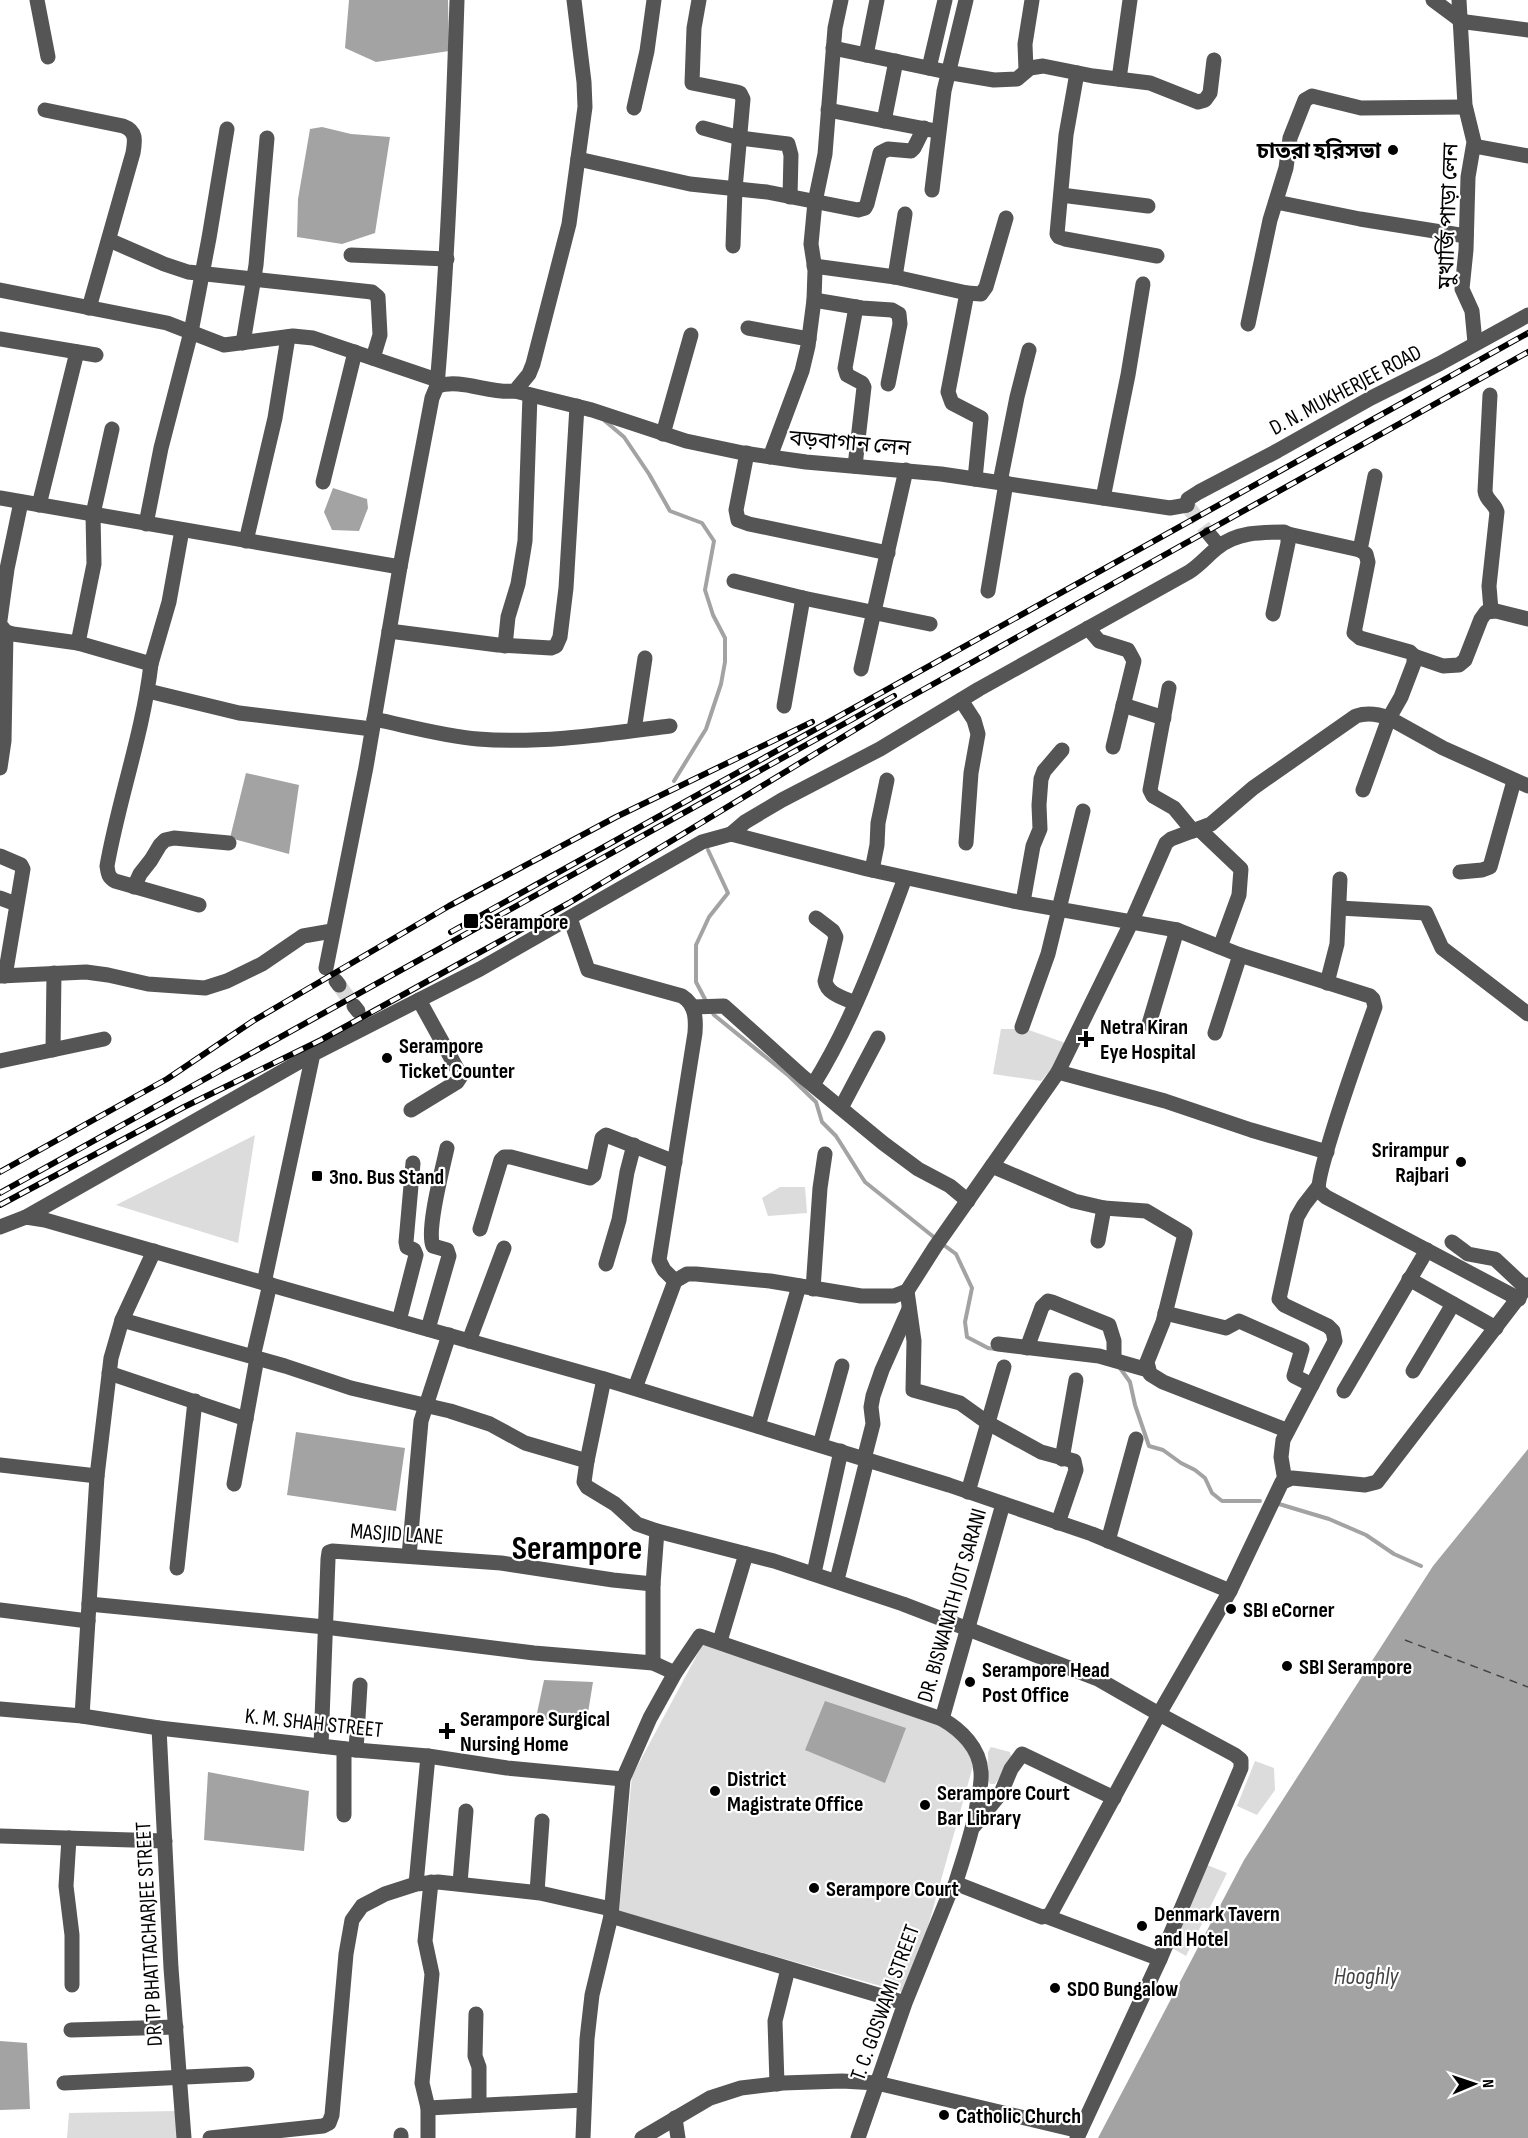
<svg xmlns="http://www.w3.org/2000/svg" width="1528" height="2138" font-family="'Sofia Sans Condensed','Noto Sans Bengali',sans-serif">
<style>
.green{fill:#dcdcdc}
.water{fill:#a3a3a3}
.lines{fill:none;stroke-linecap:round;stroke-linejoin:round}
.stream{stroke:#a3a3a3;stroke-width:4}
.ferry{stroke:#444;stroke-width:1.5;stroke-dasharray:8 6;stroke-linecap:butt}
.minor-tunnel{stroke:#d9d9d9;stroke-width:15;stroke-dasharray:15 8;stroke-linecap:butt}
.minor{stroke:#555;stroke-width:15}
.rail-casing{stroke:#000;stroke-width:6}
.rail{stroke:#fff;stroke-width:4;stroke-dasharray:11;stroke-linecap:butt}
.poi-dot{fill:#000;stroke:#fff;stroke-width:2}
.labels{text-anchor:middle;stroke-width:4.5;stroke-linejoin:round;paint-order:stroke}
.poi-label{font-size:22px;font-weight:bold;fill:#000;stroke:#fff;text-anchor:start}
.street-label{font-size:22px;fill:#000;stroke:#fff}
.water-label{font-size:24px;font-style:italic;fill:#444;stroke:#fff}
.town-label{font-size:34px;font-weight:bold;fill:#000;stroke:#fff}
</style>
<rect width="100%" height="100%" fill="#fff"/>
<g class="green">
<path d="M 1001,1029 L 1026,1029 L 1071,1045 L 1041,1081 L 993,1074 Z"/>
<path d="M 255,1135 L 238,1243 L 116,1205 Z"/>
<path d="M 780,1187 L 805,1187 L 807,1213 L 768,1216 L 762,1198 Z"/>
<path d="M 704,1642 L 956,1720 L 973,1766 L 909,1994 L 619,1912 L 632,1776 Z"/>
<path d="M 991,1747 L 1010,1752 L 1012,1760 L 995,1784 L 990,1784 L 988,1780 L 988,1752 Z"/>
<path d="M 1255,1761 L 1274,1768 L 1275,1790 L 1257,1815 L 1237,1806 Z"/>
<path d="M 1207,1865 L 1227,1873 L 1186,1956 L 1170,1947 Z"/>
<path d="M 176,2111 L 178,2138 L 67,2138 L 69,2113 Z"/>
</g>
<g class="water">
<path d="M 349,0 L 448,0 L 449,51 L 376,62 L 345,48 Z"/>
<path d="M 322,127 L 351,134 L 390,137 L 375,233 L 342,244 L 297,237 L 298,199 L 310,129 Z"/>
<path d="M 333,488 L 367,499 L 368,508 L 359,531 L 332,530 L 324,512 Z"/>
<path d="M 246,773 L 299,785 L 289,854 L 230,838 Z"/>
<path d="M 296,1432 L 405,1448 L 396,1511 L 287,1495 Z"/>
<path d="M 1528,1449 L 1528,2138 L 1098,2138 L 1244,1860 L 1433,1566 Z"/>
<path d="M 544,1680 L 593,1682 L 586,1725 L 536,1718 Z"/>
<path d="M 825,1701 L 906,1728 L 885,1783 L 805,1750 Z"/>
<path d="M 208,1772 L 309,1791 L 304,1851 L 204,1840 Z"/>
<path d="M 0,2041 L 27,2043 L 30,2109 L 0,2110 Z"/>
</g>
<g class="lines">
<g class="stream">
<path d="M 605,421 L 624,437 L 649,474 L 670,511 L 702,523 L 714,541 L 705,590 L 713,615 L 725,638 L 725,662 L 721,684 L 706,729 L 674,781"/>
<path d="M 707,1003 L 696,982 L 696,945 L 709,917 L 728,893 L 708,850"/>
<path d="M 711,1010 L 714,1015 L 789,1076 L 816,1102 L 822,1122 L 836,1136 L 865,1182 L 935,1238"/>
<path d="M 941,1243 L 956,1254 L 972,1288 L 965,1322 L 967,1337 L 988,1348 L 995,1349"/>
<path d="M 1120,1368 L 1130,1382 L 1135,1405 L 1149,1446 L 1163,1450 L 1181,1463 L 1195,1470 L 1205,1478 L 1212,1493 L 1222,1501 L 1260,1501"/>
<path d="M 1279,1504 L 1329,1519 L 1366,1535 L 1394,1554 L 1421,1566"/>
</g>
<path class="ferry" d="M 1405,1640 L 1528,1687"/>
<g class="minor-tunnel">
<path d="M 1189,508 L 1209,534"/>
<path d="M 339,985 L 354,1006"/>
</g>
<g class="minor">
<path d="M 37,0 L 48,57"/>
<path d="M 699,0 L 694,28 L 692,83 L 737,92 L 740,93 L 743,99 L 735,189 L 733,246"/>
<path d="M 1433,0 L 1460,20 L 1466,22 L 1528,30"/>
<path d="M 1459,0 L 1465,105 L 1474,142 L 1468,177 L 1466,250 L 1462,289 L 1472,311 L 1475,343"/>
<path d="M 833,48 L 952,73 L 994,80 L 1017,79 L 1030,68 L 1043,66 L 1093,76 L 1150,83 L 1198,102 L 1205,100 L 1210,93 L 1214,60"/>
<path d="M 866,55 L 877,0"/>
<path d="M 929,68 L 945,0"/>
<path d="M 1026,70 L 1025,44 L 1032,0"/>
<path d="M 1077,73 L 1066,135 L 1057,234 L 1059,237 L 1065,239 L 1157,256"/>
<path d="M 1119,79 L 1130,0"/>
<path d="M 634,108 L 647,51 L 654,0"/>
<path d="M 45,110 L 123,126 C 137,131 135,141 133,153 L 89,308"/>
<path d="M 828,110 L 931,130"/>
<path d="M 884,121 L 896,61"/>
<path d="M 703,128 L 740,138 L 788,144 L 791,155 L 790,197"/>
<path d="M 1474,146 L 1528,156"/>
<path d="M 578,159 L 690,184 L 767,192 L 858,210 L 865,208 L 867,204 L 880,153 L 888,149 L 911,151 L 914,148 L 924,128"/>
<path d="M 932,190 L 944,91 L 966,0"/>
<path d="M 1061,195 L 1148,206"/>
<path d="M 1276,202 L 1360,219 L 1466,236"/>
<path d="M 109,240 L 164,264 L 188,272 L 372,292 L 378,297 L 380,335 L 373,358"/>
<path d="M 351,255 L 447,259"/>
<path d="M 814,266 L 895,277 L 967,293"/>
<path d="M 895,277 L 905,214"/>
<path d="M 0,290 L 167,323 L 224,345 L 293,336 L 313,338 L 437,380"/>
<path d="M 814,300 L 862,308 L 892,310 L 899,314 L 900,324 L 888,384"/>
<path d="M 1248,324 L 1270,220 L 1286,168 L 1290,138 L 1305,100 L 1312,96 L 1361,108 L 1465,107"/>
<path d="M 748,328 L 809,339"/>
<path d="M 0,339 L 96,355"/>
<path d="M 243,343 L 256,265 L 267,138"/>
<path d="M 437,386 C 448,258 453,129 457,0"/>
<path d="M 515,391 L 592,410 L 686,441 L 743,453 L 806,462 L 941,474 L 1170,508 L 1187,505"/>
<path d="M 1490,395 L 1485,491 C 1486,501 1495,503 1497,512 L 1489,586 L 1491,610"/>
<path d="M 112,429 L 93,514 L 94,564 L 78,643 L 151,664 C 143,733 119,798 107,866 C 108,873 108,877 115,881 L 199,905"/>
<path d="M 663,434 L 691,335"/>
<path d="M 747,453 L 736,510 L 738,520 L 749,524 L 888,553"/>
<path d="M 770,457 L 802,371 L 808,346 L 814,300 L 815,270 L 811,244 L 815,202 L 825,154 L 835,28 L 841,0"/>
<path d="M 855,466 L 864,387 L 862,383 L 847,375 L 845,368 L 856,307"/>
<path d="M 975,479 L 981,418 L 952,403 L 948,392 L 967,293 L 981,294 L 986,287 L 1006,218"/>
<path d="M 323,482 L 355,352"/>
<path d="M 1000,482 L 1017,397 L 1029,350"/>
<path d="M 0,498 L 400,567"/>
<path d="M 1103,498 L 1128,375 L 1143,284"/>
<path d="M 39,505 L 77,352"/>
<path d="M 1187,505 L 1188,499 L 1199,492 L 1277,451 L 1371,398 L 1439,364 L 1528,315"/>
<path d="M 146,524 L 161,448 L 191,332 L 209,238 L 227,129"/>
<path d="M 1209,534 L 1219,546"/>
<path d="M 1288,534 L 1360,550"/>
<path d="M 246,541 L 275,418 L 288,337"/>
<path d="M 734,581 L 803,598 L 930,624"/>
<path d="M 988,591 L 1006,483"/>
<path d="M 0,620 L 7,569 L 21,502"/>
<path d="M 1,626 L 6,632 L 13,634 L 78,643"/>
<path d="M 1088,628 L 1099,641 L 1128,650 L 1134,661 L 1113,747"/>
<path d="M 389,631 L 498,645 L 551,648 L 556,646 L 560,637 L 566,588 L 577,406"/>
<path d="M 505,646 L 508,617 L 518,584 L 525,541 L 530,395"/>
<path d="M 1414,656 L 1443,666 L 1459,665 L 1465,660 L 1481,619 L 1486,612 L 1496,611 L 1528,619"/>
<path d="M 151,664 L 169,602 L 182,530"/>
<path d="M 861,669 L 906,470"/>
<path d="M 1169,688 L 1150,790 L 1153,796 L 1174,808 L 1193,831"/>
<path d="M 148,691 L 239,713 L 372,729"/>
<path d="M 961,700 L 974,720 L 978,734 L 971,773 L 966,843"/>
<path d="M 1123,705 L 1164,718"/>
<path d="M 784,706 L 803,598"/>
<path d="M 374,719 C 408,726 443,736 478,739 C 542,744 607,734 670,726"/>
<path d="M 634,730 L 645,658"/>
<path d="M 0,768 L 4,741 L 6,632"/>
<path d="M 1363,790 L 1389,718 L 1401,697 L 1414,663 L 1414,656 L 1410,652 L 1360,638 L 1354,633 L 1368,562 L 1366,554 L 1360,550 L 1375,476"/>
<path d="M 1199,829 L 1241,869 L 1239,895 L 1220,947"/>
<path d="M 731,834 L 745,822 L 782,800 L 880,749 L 979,689 L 1189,572 C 1200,565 1207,556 1217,548 C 1236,532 1261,532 1284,532 L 1288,534 L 1288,543 L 1273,614"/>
<path d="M 0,856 L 21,865 L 23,869 L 5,976"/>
<path d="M 872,870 L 877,845 L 878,823 L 887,780"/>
<path d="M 1460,872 L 1482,870 L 1490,867 L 1514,781"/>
<path d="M 134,887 L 140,874 L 151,860 L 160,845 L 165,840 L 174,838 L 229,843"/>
<path d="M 0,898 L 16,904"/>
<path d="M 1023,902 L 1033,846 L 1040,829 L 1039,805 L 1041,779 L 1044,771 L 1062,750"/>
<path d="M 1340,908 L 1426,913 L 1442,948 L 1528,1014"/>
<path d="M 570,918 L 588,970 L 682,996 C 696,1005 696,1019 695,1033 L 659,1260 L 664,1270 L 675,1281"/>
<path d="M 816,918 L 833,931 L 836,937 L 825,981 C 827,994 844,998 855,1003"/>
<path d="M 326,968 L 366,767 L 400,567 L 432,398 L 437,386 C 462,378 489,394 515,391 L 529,374 L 533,364 L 569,224 L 585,107 L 584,82 L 574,0"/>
<path d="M 0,976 L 86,972 L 108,975 L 148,984 L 205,988 L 227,981 L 262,964 L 303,936 L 332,931"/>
<path d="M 336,981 L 339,985"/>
<path d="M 1327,983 L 1337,944 L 1340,879"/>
<path d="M 354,1006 L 358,1011"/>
<path d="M 692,1007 L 724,1006 L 803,1077 L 883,1143 L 918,1169 L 950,1186 L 968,1201"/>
<path d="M 1149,1024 L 1177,930"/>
<path d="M 1022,1027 L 1048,954 L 1083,811"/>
<path d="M 1215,1033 L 1240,955"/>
<path d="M 53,1050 L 54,973"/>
<path d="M 0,1061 L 104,1039"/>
<path d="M 813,1085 C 853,1021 879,948 905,878"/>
<path d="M 841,1108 L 878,1038"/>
<path d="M 411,1110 L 457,1082 L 461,1076 L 419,1000"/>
<path d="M 1327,1152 L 1251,1130 L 1165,1101 L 1058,1072 L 1131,923 L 1166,843 L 1171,839 L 1211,824 L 1253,788 L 1356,716 C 1368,712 1378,714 1389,718 L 1443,748 L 1528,786"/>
<path d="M 992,1166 L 1074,1201 L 1104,1208"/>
<path d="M 26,1217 L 313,1054"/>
<path d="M 0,1227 L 26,1217 L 45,1220 L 264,1283"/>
<path d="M 480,1229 L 501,1160 L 504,1157 L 511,1157 L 590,1178 L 594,1175 L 602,1138 L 606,1135 L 675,1162"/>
<path d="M 1098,1241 L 1104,1208 L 1146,1211 L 1185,1234 L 1163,1322 L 1147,1362 L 1150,1374 L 1163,1382 L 1286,1430"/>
<path d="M 1452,1242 L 1468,1254 L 1495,1259 L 1526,1288"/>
<path d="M 606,1264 L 619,1220 L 627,1172 L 634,1145"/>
<path d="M 1409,1279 L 1496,1328"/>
<path d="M 813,1289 L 820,1188 L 825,1154"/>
<path d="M 907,1291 L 914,1341 L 913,1390 L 960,1403 L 988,1423 L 1041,1452 L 1074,1461 L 1076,1470 L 1058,1523"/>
<path d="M 1165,1313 L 1226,1328 L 1239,1321 L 1302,1349 L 1294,1376 L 1312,1385"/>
<path d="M 122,1320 L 285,1366 L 351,1388 L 450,1411 L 490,1424 L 525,1443 L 587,1461"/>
<path d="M 399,1321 L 416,1255 L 414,1250 L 407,1247 L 406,1242 L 413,1163"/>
<path d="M 428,1329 L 449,1256 L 447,1250 L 433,1246 C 426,1230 443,1167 447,1148"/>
<path d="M 469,1341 L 504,1248"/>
<path d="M 998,1344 L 1099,1356 L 1148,1370"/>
<path d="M 1027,1348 L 1042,1307 L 1048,1301 L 1052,1302 L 1109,1325 L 1114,1341 L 1114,1359"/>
<path d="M 253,1357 L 270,1284"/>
<path d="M 1413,1371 L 1453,1304"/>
<path d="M 109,1373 L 246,1419"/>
<path d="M 604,1379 L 587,1461 L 584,1482 L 587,1487 L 615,1504 L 637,1524 L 657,1531 L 774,1561 L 903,1604 L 1098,1679 L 1159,1714 L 1235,1755 L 1241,1760 L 1241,1768 L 1160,1959 L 1077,2138"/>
<path d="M 635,1388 L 675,1281 L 687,1274 L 696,1274 L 770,1281 L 861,1296 L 894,1296 L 907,1291 L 935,1247 L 1058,1072"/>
<path d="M 1344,1391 L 1427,1250"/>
<path d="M 758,1426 L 799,1286"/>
<path d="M 820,1445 L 842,1366"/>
<path d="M 864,1459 L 873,1424 L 871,1407 L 873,1396 L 882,1370 L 909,1309"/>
<path d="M 1062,1459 L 1076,1380"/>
<path d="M 0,1465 L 97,1476"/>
<path d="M 1285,1481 L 1281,1457 L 1283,1440 L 1335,1341 L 1333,1331 L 1328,1326 L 1284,1305 L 1279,1299 L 1297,1217 L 1304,1205 L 1318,1187"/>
<path d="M 234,1484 L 257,1358"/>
<path d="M 968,1492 L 1004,1367"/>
<path d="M 1108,1541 L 1136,1439"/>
<path d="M 409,1556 L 421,1421 L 449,1335"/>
<path d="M 177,1568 L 195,1401"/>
<path d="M 814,1573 L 841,1451"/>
<path d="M 837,1580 L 867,1460"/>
<path d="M 1230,1591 L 1092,1534 L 949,1485 L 604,1379 L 264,1283 L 313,1054 L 480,969 L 702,842 L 731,834 L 867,869 L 1013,901 L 1177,930 L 1240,955 L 1370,996 L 1373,999 L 1375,1007 C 1366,1032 1314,1176 1319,1191 L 1326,1197 L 1519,1299"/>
<path d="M 89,1604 L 325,1627 L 534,1653 L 653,1663 L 675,1673"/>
<path d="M 0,1610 L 88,1621"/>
<path d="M 720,1641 L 746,1554"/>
<path d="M 653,1663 L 653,1584 L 657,1531"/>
<path d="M 0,1709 L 82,1716 L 159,1728 L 356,1750 L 428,1756 L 507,1768 L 623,1779"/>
<path d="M 82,1716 L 97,1476 L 111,1358 L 122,1320 L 154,1251"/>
<path d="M 942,1719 L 1003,1504"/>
<path d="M 159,1728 L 171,1968 L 184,2138"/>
<path d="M 321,1746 L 328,1559 L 329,1552 L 332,1551 L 501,1563 L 613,1580 L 653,1584"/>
<path d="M 356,1750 L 360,1685"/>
<path d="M 344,1815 L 344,1749"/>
<path d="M 974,1826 L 1001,1793 L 1011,1769 L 1022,1754 L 1114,1798"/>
<path d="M 0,1836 L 165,1841"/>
<path d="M 69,1838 L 66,1886 L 72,1935 L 72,1985"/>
<path d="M 460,1883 L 466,1811"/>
<path d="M 416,1884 L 428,1756"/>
<path d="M 955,1885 L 960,1885 L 1042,1917 L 1050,1915 L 1159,1714 L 1230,1591 L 1282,1482 L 1292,1478 L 1365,1485 L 1377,1482 L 1528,1285"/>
<path d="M 537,1892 L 542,1821"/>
<path d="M 1048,1917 L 1160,1959"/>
<path d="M 476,2014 L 475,2056 L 479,2067 L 479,2105"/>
<path d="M 71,2030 L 176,2027"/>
<path d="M 64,2083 L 247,2074"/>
<path d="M 777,2084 L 775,2021 L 788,1969"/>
<path d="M 428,2108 L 584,2100"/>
<path d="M 675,2118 L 678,2138"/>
<path d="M 210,2138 L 323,2126 L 329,2123 L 332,2115 L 346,1954 L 352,1920 L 362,1906 L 385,1894 L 416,1884 L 438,1882 L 540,1893 L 611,1909"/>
<path d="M 401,2138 L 401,2135"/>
<path d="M 428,2138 L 428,2108 L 422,2083 L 432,1974 L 425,1941 L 431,1882"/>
<path d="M 583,2138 L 587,2039 L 592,1995 L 611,1916"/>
<path d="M 642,2138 L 710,2098 L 741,2088 L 783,2083 L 842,2081 L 877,2083 L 1080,2131"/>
<path d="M 858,2138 L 905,2003 L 950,1892 L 955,1885 C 963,1858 973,1832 977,1805 C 979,1794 982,1783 981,1772 C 980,1748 961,1730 942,1719 L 700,1636 L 675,1673 L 650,1718 L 623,1779 L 611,1916 L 905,2003"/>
</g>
<defs>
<g id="rail">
<path d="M 451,932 L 1528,333"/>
<path d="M 0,1172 L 167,1079 L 253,1021 L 449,906 L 616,817 L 812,722"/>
<path d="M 0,1193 L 894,696"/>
<path d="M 0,1205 L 184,1107 L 321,1040 L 446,971 L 569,903 L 894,706 L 1528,352"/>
</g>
</defs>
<use href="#rail" class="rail-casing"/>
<use href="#rail" class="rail"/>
</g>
<g class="poi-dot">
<circle cx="1393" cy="150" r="6"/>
<rect x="463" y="913" width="16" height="16" rx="3"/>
<path d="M1083 1030h6v6h6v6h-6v6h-6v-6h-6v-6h6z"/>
<circle cx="387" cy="1058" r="6"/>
<circle cx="1461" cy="1162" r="6"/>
<rect x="311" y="1170" width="12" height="12" rx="3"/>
<circle cx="1231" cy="1609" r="6"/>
<circle cx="1287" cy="1666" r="6"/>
<circle cx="970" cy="1682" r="6"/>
<path d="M444 1722h6v6h6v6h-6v6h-6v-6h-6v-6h6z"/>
<circle cx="715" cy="1791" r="6"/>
<circle cx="925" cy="1805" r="6"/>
<circle cx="814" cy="1888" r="6"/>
<circle cx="1142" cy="1926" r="6"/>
<circle cx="1055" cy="1988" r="6"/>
<circle cx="944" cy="2115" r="6"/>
</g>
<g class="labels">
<g class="poi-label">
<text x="1381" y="158" text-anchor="end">চাতরা হরিসভা</text>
<text x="484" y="929">Serampore</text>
<text x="1100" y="1034">Netra Kiran<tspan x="1100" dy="25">Eye Hospital</tspan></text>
<text x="399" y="1053">Serampore<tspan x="399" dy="25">Ticket Counter</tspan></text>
<text x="1449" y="1157" text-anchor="end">Srirampur<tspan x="1449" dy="25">Rajbari</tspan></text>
<text x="329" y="1184">3no. Bus Stand</text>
<text x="1243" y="1617">SBI eCorner</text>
<text x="1299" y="1674">SBI Serampore</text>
<text x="982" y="1677">Serampore Head<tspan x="982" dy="25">Post Office</tspan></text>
<text x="460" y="1726">Serampore Surgical<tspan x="460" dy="25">Nursing Home</tspan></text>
<text x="727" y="1786">District<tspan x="727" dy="25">Magistrate Office</tspan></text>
<text x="937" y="1800">Serampore Court<tspan x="937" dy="25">Bar Library</tspan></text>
<text x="826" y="1896">Serampore Court</text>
<text x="1154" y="1921">Denmark Tavern<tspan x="1154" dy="25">and Hotel</tspan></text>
<text x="1067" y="1996">SDO Bungalow</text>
<text x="956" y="2123">Catholic Church</text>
</g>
<g class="street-label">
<text transform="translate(1447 216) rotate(-88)" y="8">মুখার্জি পাড়া লেন</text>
<text transform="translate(1345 389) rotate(-28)" y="8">D. N. MUKHERJEE ROAD</text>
<text transform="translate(850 442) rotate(5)" y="8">বড়বাগান লেন</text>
<text transform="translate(397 1533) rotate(4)" y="8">MASJID LANE</text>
<text transform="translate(951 1605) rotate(-74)" y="8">DR. BISWANATH JOT SARANI</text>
<text transform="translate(314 1722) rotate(6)" y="8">K. M. SHAH STREET</text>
<text transform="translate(148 1934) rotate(-93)" y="8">DR TP BHATTACHARJEE STREET</text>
<text transform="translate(884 2002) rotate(-70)" y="8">T. C. GOSWAMI STREET</text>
</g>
<g class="water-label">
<text x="1366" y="1984">Hooghly</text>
</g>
<g class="town-label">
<text x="577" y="1559">Serampore</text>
</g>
</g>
<g transform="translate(1474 2084) rotate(88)" stroke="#ffffff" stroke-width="4.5" paint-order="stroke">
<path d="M0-4.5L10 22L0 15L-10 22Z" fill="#000000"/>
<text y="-9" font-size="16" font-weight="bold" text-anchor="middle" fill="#000000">N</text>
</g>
</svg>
